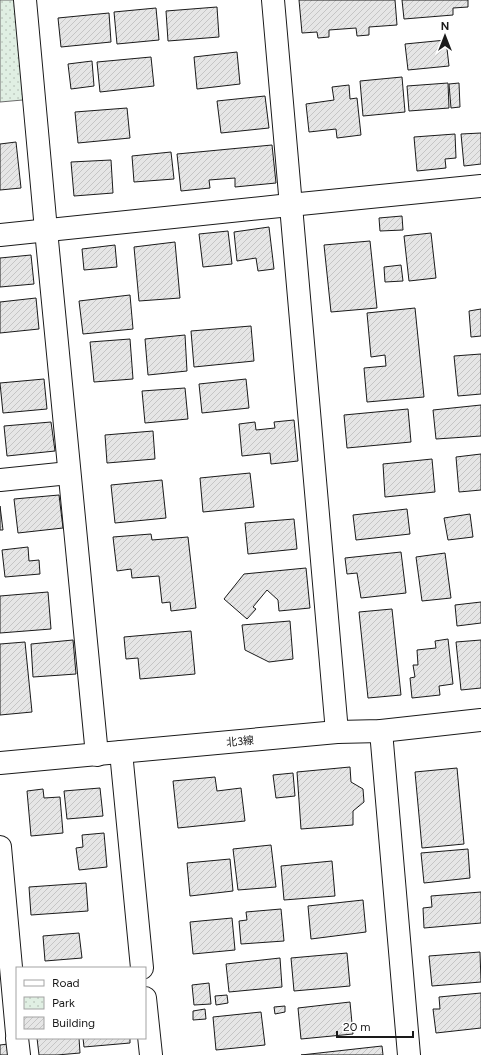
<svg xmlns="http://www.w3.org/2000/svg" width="481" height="1055" font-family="Figtree,'Noto Sans JP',sans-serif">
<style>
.park{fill:url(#park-dots);stroke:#6a6a6a}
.building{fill:url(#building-hatch);stroke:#1a1a1a}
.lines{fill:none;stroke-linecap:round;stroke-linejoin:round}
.minor-casing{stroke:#1a1a1a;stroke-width:24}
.tertiary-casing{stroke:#1a1a1a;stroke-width:24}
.minor{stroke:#fff;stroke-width:22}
.tertiary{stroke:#fff;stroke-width:22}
.labels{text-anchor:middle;stroke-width:3;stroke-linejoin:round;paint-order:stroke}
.street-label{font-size:11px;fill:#1a1a1a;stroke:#fff}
</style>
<defs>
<pattern id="park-dots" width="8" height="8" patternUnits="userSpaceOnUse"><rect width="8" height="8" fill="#e0efe3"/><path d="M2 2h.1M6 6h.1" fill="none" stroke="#c0ccc2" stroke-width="1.8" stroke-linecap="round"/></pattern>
<pattern id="building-hatch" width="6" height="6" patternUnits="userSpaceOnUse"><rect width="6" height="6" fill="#e6e6e6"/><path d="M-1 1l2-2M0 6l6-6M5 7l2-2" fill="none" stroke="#c5c5c5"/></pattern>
</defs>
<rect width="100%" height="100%" fill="#fff"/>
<path class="park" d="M 0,0 L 25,0 L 34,99 L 0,102 Z"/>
<g class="building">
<path d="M 299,0 L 395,0 L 397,25 L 369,27 L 369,35 L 357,36 L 356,28 L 329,30 L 329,37 L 318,38 L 317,32 L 302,33 Z"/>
<path d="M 402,0 L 468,0 L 468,7 L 453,8 L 453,15 L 404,19 Z"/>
<path d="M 217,7 L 219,37 L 168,41 L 166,11 Z"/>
<path d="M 156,8 L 159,40 L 117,44 L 114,12 Z"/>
<path d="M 109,13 L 111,42 L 61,47 L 58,18 Z"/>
<path d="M 446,40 L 449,66 L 408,70 L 405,44 Z"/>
<path d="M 237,52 L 240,84 L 197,89 L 194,57 Z"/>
<path d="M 151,57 L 154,86 L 100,92 L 97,62 Z"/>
<path d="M 92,61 L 94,86 L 71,89 L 68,64 Z"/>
<path d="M 402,77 L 405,112 L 363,116 L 360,81 Z"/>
<path d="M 448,83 L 449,108 L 409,111 L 407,86 Z"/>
<path d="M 459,83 L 460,107 L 451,108 L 449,84 Z"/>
<path d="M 349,85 L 350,99 L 357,98 L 361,135 L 337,138 L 336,129 L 309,132 L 306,104 L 334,100 L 332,87 Z"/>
<path d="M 265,96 L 269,128 L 221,133 L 217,101 Z"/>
<path d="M 127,108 L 130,138 L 78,143 L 75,112 Z"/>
<path d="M 481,133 L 481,164 L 464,166 L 461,134 Z"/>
<path d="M 455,134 L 456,158 L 445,159 L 446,168 L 417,171 L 414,137 Z"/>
<path d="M 16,142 L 21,188 L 0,190 L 0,144 Z"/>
<path d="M 272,145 L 276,183 L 235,187 L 235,178 L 209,180 L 210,188 L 181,191 L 177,154 Z"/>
<path d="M 171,152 L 174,179 L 134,182 L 132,156 Z"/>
<path d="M 111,160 L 113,193 L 74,196 L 71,162 Z"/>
<path d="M 402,216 L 403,230 L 380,231 L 379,218 Z"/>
<path d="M 269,227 L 274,269 L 258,271 L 256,258 L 237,261 L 234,232 Z"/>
<path d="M 228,231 L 232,264 L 203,267 L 199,234 Z"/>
<path d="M 431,233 L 436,278 L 409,281 L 404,236 Z"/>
<path d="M 370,241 L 377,308 L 331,312 L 324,245 Z"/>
<path d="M 175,242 L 180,298 L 139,301 L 134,247 Z"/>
<path d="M 115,245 L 117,267 L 84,270 L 82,249 Z"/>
<path d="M 31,255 L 34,284 L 0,287 L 0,258 Z"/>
<path d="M 401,265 L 403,281 L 385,282 L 384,267 Z"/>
<path d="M 130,295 L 133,329 L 83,334 L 79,301 Z"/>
<path d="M 36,298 L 39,329 L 0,333 L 0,302 Z"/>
<path d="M 415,308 L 424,397 L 367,402 L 364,368 L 386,366 L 385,355 L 371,357 L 367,313 Z"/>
<path d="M 481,309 L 481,336 L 471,337 L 469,311 Z"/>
<path d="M 251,326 L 254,361 L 194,367 L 191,331 Z"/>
<path d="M 185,335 L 187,371 L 148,375 L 145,339 Z"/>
<path d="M 130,339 L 133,379 L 94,382 L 90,342 Z"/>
<path d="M 481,354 L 481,394 L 458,396 L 454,356 Z"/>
<path d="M 44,379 L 47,409 L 3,413 L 0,383 Z"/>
<path d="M 246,379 L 249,408 L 202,413 L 199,384 Z"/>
<path d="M 185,388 L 188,419 L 145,423 L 142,391 Z"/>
<path d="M 481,405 L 481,436 L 436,439 L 433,410 Z"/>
<path d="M 408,409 L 411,442 L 347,448 L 344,415 Z"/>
<path d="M 294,420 L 298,461 L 271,464 L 270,453 L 242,456 L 239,424 L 255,422 L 256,430 L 275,428 L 274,422 Z"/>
<path d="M 51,422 L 55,451 L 7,456 L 4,426 Z"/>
<path d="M 153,431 L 155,459 L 107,463 L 105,435 Z"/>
<path d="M 481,454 L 481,490 L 459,492 L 456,457 Z"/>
<path d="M 432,459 L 435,492 L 385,497 L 383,464 Z"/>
<path d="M 250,473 L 254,507 L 203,512 L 200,478 Z"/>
<path d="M 162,480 L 166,518 L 115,523 L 111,485 Z"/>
<path d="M 59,495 L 63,528 L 18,533 L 14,499 Z"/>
<path d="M 0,506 L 3,530 L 0,530 Z"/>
<path d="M 407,509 L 410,534 L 356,540 L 353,515 Z"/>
<path d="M 470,514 L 473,537 L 448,540 L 444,518 Z"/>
<path d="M 294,519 L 297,549 L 248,554 L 245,523 Z"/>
<path d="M 151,534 L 152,540 L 188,537 L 196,608 L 171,611 L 170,602 L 162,603 L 159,576 L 132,578 L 131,569 L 117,571 L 113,537 Z"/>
<path d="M 28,547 L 29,561 L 39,560 L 40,574 L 5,577 L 2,550 Z"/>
<path d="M 401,552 L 406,593 L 361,598 L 357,573 L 347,574 L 345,558 Z"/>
<path d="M 445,553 L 451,598 L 422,601 L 416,557 Z"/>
<path d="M 306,568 L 310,608 L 279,611 L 278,600 L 267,590 L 253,607 L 256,609 L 247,619 L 224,599 L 244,574 Z"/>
<path d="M 48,592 L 51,629 L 0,633 L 0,596 Z"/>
<path d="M 481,602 L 481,623 L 457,626 L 455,605 Z"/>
<path d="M 392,609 L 401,695 L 368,698 L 359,612 Z"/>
<path d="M 290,621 L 293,659 L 269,662 L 245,650 L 242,625 Z"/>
<path d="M 191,631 L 195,674 L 140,679 L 138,658 L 126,659 L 124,637 Z"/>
<path d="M 448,639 L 453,684 L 439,686 L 440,695 L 412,698 L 410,678 L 415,677 L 413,665 L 418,665 L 417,650 L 436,648 L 435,641 Z"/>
<path d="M 73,640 L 76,674 L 33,677 L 31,644 Z"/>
<path d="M 481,640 L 481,688 L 461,690 L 456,642 Z"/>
<path d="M 25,642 L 32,712 L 0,715 L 0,644 Z"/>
<path d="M 350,767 L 351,782 L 363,789 L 364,802 L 353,811 L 353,825 L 301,829 L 297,772 Z"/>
<path d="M 457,768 L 464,844 L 422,848 L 415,772 Z"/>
<path d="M 293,773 L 295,796 L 276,798 L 273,775 Z"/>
<path d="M 215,777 L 217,791 L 241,788 L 245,821 L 178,828 L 173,781 Z"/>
<path d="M 100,788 L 103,816 L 67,819 L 64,791 Z"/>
<path d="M 43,789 L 44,798 L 60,797 L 63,833 L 31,836 L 27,791 Z"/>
<path d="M 104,833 L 107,867 L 79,870 L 76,848 L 83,847 L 82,835 Z"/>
<path d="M 271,845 L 276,887 L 238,890 L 233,849 Z"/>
<path d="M 468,849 L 470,878 L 424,883 L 421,853 Z"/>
<path d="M 230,859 L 233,891 L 190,896 L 187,863 Z"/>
<path d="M 332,861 L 335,896 L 284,900 L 281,866 Z"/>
<path d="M 86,883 L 88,911 L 31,915 L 29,887 Z"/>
<path d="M 481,892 L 481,923 L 424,928 L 423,908 L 432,907 L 431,896 Z"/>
<path d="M 363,900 L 366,932 L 311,939 L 308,906 Z"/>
<path d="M 281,909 L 284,941 L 241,944 L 239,921 L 247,920 L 246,912 Z"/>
<path d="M 232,918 L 235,950 L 193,954 L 190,922 Z"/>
<path d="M 79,933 L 82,958 L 45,961 L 43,936 Z"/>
<path d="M 480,952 L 481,982 L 432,986 L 429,956 Z"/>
<path d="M 347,953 L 350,986 L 294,991 L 291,958 Z"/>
<path d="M 280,958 L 282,987 L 229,992 L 226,964 Z"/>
<path d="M 209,983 L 211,1004 L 194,1005 L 192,985 Z"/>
<path d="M 481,993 L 481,1028 L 436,1033 L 433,1009 L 440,1009 L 439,997 Z"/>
<path d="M 227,995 L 228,1003 L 216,1005 L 215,996 Z"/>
<path d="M 350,1002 L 353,1034 L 301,1039 L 298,1008 Z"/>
<path d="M 285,1006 L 285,1012 L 275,1014 L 274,1007 Z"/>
<path d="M 205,1009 L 206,1019 L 193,1020 L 193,1011 Z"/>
<path d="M 261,1012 L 265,1045 L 216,1050 L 213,1017 Z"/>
<path d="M 37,1038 L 79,1038 L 80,1053 L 57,1055 L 39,1055 Z"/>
<path d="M 83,1038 L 130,1038 L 130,1043 L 84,1047 Z"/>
<path d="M 8,1044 L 9,1055 L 0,1055 L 0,1045 Z"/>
<path d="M 382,1046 L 383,1055 L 301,1055 Z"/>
</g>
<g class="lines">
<defs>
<g id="minor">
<path d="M 25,0 L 46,230 L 97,755"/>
<path d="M 273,0 L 337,732"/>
<path d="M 0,235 L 290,205 L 481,186"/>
<path d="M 0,480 L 69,473"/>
<path d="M 381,731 L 409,1055"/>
<path d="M 121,752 L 142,968"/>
<path d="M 0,847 L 17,1033"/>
<path d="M 145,998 L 151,1055"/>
<path d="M 17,1038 L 19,1055"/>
</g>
<path id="tertiary" d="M 0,763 L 337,732 L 381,731 L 481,720"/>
</defs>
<use href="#minor" class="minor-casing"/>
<use href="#tertiary" class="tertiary-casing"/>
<use href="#minor" class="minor"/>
<use href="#tertiary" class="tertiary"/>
</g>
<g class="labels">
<g class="street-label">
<text transform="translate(240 741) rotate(-5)" y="4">北3線</text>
</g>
</g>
<rect x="16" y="967" width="130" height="72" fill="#ffffff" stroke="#a3a3a3"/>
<rect x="24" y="980" width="20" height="6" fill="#ffffff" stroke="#a3a3a3"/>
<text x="52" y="987" font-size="12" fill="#1a1a1a">Road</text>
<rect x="24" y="997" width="20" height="12" fill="url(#park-dots)" stroke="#a3a3a3"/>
<text x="52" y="1007" font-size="12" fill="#1a1a1a">Park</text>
<rect x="24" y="1017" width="20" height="12" fill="url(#building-hatch)" stroke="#a3a3a3"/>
<text x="52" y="1027" font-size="12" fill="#1a1a1a">Building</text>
<g transform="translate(445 36)" stroke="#ffffff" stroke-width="3" paint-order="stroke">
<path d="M0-3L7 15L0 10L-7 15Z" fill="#1a1a1a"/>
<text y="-6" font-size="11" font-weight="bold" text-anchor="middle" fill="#1a1a1a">N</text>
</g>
<path d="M337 1031v6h76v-6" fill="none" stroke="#1a1a1a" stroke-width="2"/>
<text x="343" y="1031" font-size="12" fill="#1a1a1a" stroke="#ffffff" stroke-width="3" paint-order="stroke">20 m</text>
</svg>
